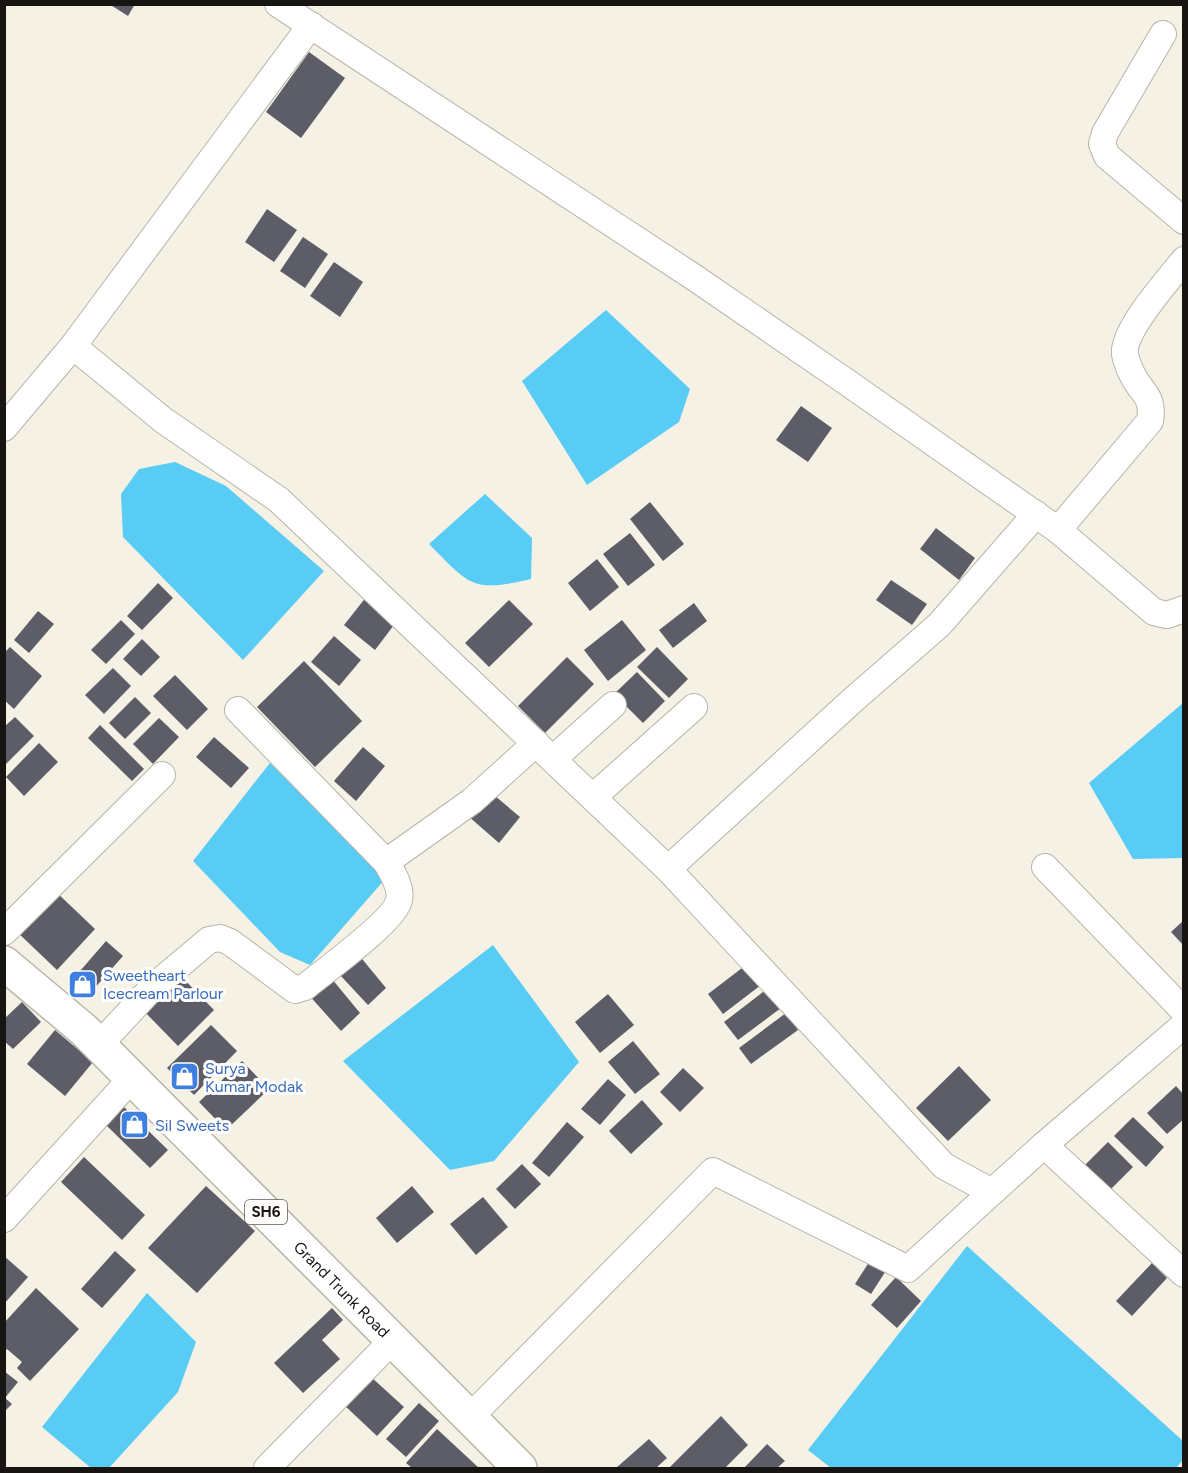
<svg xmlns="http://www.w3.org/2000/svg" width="1188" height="1473" font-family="Figtree,sans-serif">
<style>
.water{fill:#58ccf5}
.building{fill:#5d5d68}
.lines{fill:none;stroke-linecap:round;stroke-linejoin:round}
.minor-casing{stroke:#b9b4a9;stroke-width:28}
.primary-casing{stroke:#b9b4a9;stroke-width:36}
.minor{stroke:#fff;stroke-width:26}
.primary{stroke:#fff;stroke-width:33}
.labels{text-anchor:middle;stroke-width:6;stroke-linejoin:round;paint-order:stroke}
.shield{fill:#fffefc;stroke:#5d5b58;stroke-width:1.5}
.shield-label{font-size:15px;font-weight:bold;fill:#171511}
.shop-label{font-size:16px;fill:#366cbe;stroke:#fffefc;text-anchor:start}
.street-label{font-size:16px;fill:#171511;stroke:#fffefc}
</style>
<rect width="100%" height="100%" fill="#f5f1e4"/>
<g class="water">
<path d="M 606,310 L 690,389 L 679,422 L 587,485 L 522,381 Z"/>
<path d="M 175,462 L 226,486 L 324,571 L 243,660 L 123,537 L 121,494 L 139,469 Z"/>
<path d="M 485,494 L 532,538 L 531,579 C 471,593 470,585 429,544 Z"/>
<path d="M 1183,703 L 1183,858 L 1133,859 L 1089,783 Z"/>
<path d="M 270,763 L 386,878 L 310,965 L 280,952 L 193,861 Z"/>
<path d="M 493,945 L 579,1062 L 494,1161 L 450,1170 L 343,1061 Z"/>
<path d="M 967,1246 L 1183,1441 L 1183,1460 L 1176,1468 L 831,1468 L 808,1450 Z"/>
<path d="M 147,1293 L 196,1342 L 178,1392 L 109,1468 L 91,1468 L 42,1427 Z"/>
</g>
<g class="building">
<path d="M 109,4 L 135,4 L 128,16 Z"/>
<path d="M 309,52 L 345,78 L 301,138 L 266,112 Z"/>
<path d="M 267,209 L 297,230 L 274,262 L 245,242 Z"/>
<path d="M 303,237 L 328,254 L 305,288 L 280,271 Z"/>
<path d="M 334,262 L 363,282 L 340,317 L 310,296 Z"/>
<path d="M 801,406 L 832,428 L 808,462 L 776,440 Z"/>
<path d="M 650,502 L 684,544 L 663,561 L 630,519 Z"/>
<path d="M 936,528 L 975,558 L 959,580 L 920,549 Z"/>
<path d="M 630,533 L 655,565 L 628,586 L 603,554 Z"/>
<path d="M 597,559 L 619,587 L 590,611 L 568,583 Z"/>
<path d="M 891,580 L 927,604 L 912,625 L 876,600 Z"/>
<path d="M 158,583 L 173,598 L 142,630 L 127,616 Z"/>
<path d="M 367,596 L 397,621 L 375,650 L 344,625 Z"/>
<path d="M 509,600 L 533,624 L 489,667 L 465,643 Z"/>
<path d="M 694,603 L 707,621 L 673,648 L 659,630 Z"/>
<path d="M 38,611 L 54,624 L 29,653 L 14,640 Z"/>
<path d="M 121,620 L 135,634 L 106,664 L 91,650 Z"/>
<path d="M 622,620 L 646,650 L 608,681 L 584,650 Z"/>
<path d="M 334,636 L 361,660 L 339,686 L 311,662 Z"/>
<path d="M 142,639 L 160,657 L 141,676 L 123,659 Z"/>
<path d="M 10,647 L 42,676 L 14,709 L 4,700 L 4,653 Z"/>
<path d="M 657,647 L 688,679 L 669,698 L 637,667 Z"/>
<path d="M 567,657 L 594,684 L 545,733 L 518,706 Z"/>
<path d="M 304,661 L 362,721 L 315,767 L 257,707 Z"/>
<path d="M 113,668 L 131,686 L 104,714 L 85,695 Z"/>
<path d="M 637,672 L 665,701 L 643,723 L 614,694 Z"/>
<path d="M 175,675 L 208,709 L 187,730 L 153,696 Z"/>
<path d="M 135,697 L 151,713 L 125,739 L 109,723 Z"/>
<path d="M 15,717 L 34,736 L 4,766 L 4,727 Z"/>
<path d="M 159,718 L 179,737 L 153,764 L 133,744 Z"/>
<path d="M 100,725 L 144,769 L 132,781 L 88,738 Z"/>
<path d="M 214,737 L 249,768 L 231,788 L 196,757 Z"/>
<path d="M 39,743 L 58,762 L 24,796 L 6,777 Z"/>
<path d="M 363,747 L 385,766 L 356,801 L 334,781 Z"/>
<path d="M 488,790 L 520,817 L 499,843 L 467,815 Z"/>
<path d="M 53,889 L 95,929 L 57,970 L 15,930 Z"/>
<path d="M 1184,920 L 1184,946 L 1171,932 Z"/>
<path d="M 106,941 L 123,956 L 85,999 L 68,985 Z"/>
<path d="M 358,954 L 386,988 L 368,1005 L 339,974 Z"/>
<path d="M 746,965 L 761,985 L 723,1014 L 708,994 Z"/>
<path d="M 175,970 L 214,1010 L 178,1046 L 139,1006 Z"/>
<path d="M 327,973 L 360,1013 L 341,1031 L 307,993 Z"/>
<path d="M 767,989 L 781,1008 L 738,1040 L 724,1022 Z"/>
<path d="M 608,994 L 634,1025 L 600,1053 L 575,1022 Z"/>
<path d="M 22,1002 L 41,1022 L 13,1049 L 4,1041 L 4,1019 Z"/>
<path d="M 786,1013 L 798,1030 L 751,1064 L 739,1048 Z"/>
<path d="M 211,1025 L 237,1051 L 194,1095 L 167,1068 Z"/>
<path d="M 55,1030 L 93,1062 L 65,1096 L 27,1064 Z"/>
<path d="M 633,1041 L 660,1074 L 635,1094 L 608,1062 Z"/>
<path d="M 242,1061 L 269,1089 L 226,1130 L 199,1102 Z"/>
<path d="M 959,1066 L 991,1100 L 948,1141 L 916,1108 Z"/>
<path d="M 683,1068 L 704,1088 L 680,1112 L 660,1092 Z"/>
<path d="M 608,1079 L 626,1095 L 600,1125 L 581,1109 Z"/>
<path d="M 1176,1086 L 1184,1095 L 1184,1119 L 1167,1134 L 1147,1113 Z"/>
<path d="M 642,1100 L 663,1124 L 631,1154 L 609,1131 Z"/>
<path d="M 123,1106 L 168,1150 L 150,1168 L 105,1124 Z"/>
<path d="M 1133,1117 L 1164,1147 L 1146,1167 L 1114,1136 Z"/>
<path d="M 567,1122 L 584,1137 L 549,1177 L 532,1163 Z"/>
<path d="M 1108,1142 L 1133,1167 L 1104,1196 L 1079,1171 Z"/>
<path d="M 84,1157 L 145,1215 L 122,1240 L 61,1182 Z"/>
<path d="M 522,1164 L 541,1184 L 515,1209 L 496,1189 Z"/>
<path d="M 206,1186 L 255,1231 L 197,1293 L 148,1248 Z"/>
<path d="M 412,1186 L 434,1212 L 397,1243 L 376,1218 Z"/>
<path d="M 483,1197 L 508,1227 L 476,1255 L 450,1224 Z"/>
<path d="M 115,1251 L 136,1270 L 102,1308 L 81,1289 Z"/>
<path d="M 4,1256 L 28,1277 L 4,1304 Z"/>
<path d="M 873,1256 L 889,1266 L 871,1294 L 855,1284 Z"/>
<path d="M 1152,1263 L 1167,1278 L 1132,1316 L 1116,1301 Z"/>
<path d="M 896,1277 L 921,1301 L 897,1328 L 871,1305 Z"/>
<path d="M 36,1288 L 79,1329 L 30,1381 L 17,1368 L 22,1362 L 7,1349 L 4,1353 L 4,1323 Z"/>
<path d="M 332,1308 L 343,1320 L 322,1340 L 340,1359 L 303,1393 L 274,1363 Z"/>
<path d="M 4,1371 L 18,1382 L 5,1398 L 12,1404 L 4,1412 Z"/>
<path d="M 370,1376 L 404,1407 L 377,1436 L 343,1404 Z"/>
<path d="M 419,1403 L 439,1421 L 406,1457 L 386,1439 Z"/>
<path d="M 721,1416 L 748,1445 L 725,1468 L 669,1468 Z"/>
<path d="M 437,1429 L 479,1468 L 412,1468 L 406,1463 Z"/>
<path d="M 649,1439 L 667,1458 L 656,1468 L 616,1468 Z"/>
<path d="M 767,1444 L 785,1461 L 777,1468 L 744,1468 Z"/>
</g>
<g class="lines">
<defs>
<g id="minor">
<path d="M 278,4 L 695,278 L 848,383 L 1058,530 L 1154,612 L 1167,615 L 1184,609"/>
<path d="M 1163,34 L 1105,133 L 1102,144 L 1107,156 L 1184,221"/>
<path d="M 73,346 L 163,420 L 279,500 L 668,869 L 944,1166 L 992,1192 L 1044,1145 L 1184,1274"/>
<path d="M 4,428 L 73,346 L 311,25"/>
<path d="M 1058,530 L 1150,421 C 1154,396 1143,395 1133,376 C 1130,370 1126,360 1125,354 C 1122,331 1169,279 1184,260"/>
<path d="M 553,759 L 613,705"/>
<path d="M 593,797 L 694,707"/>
<path d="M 386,862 L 472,801 L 536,743"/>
<path d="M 1045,867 L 1184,1011"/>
<path d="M 668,869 L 854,699 L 939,625 L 1036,514"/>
<path d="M 4,932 L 162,775"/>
<path d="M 99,1045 L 152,988 L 209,940 L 220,938 L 230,942 L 295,990 L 305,987 C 324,971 395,921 399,900 C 402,887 392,872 386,862 L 238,710"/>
<path d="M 1044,1145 L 1184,1025"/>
<path d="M 4,1219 L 132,1078"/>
<path d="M 470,1417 L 713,1171 L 908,1269 L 992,1192"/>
<path d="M 267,1468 L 393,1340"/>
</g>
<g id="primary">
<path id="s1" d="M 4,963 L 84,1030 L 520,1468"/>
</g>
</defs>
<use href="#minor" class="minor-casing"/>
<use href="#primary" class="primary-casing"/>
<use href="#minor" class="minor"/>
<use href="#primary" class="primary"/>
</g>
<defs>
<symbol id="shop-square" viewBox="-11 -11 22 22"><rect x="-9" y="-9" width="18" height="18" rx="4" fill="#3f7fe0" stroke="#fffefc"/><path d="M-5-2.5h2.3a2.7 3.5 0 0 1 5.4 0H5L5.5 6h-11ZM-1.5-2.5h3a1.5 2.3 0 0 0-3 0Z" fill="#fff"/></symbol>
</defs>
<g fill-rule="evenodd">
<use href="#shop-square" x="66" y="968" width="33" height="33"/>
<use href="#shop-square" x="168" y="1060" width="33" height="33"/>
<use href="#shop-square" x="118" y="1108" width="33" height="33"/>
</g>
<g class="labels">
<rect class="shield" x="245" y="1200" width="42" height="24" rx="4.5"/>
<g class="shield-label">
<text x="266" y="1217">SH6</text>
</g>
<g class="shop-label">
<text x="103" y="981">Sweetheart<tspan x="103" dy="18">Icecream Parlour</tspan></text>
<text x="205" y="1074">Surya<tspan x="205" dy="18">Kumar Modak</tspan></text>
<text x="155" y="1131">Sil Sweets</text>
</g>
<g class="street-label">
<text dy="6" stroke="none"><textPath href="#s1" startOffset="470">Grand Trunk Road</textPath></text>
</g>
</g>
<rect width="1188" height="1473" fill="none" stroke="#171511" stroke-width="12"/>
</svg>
